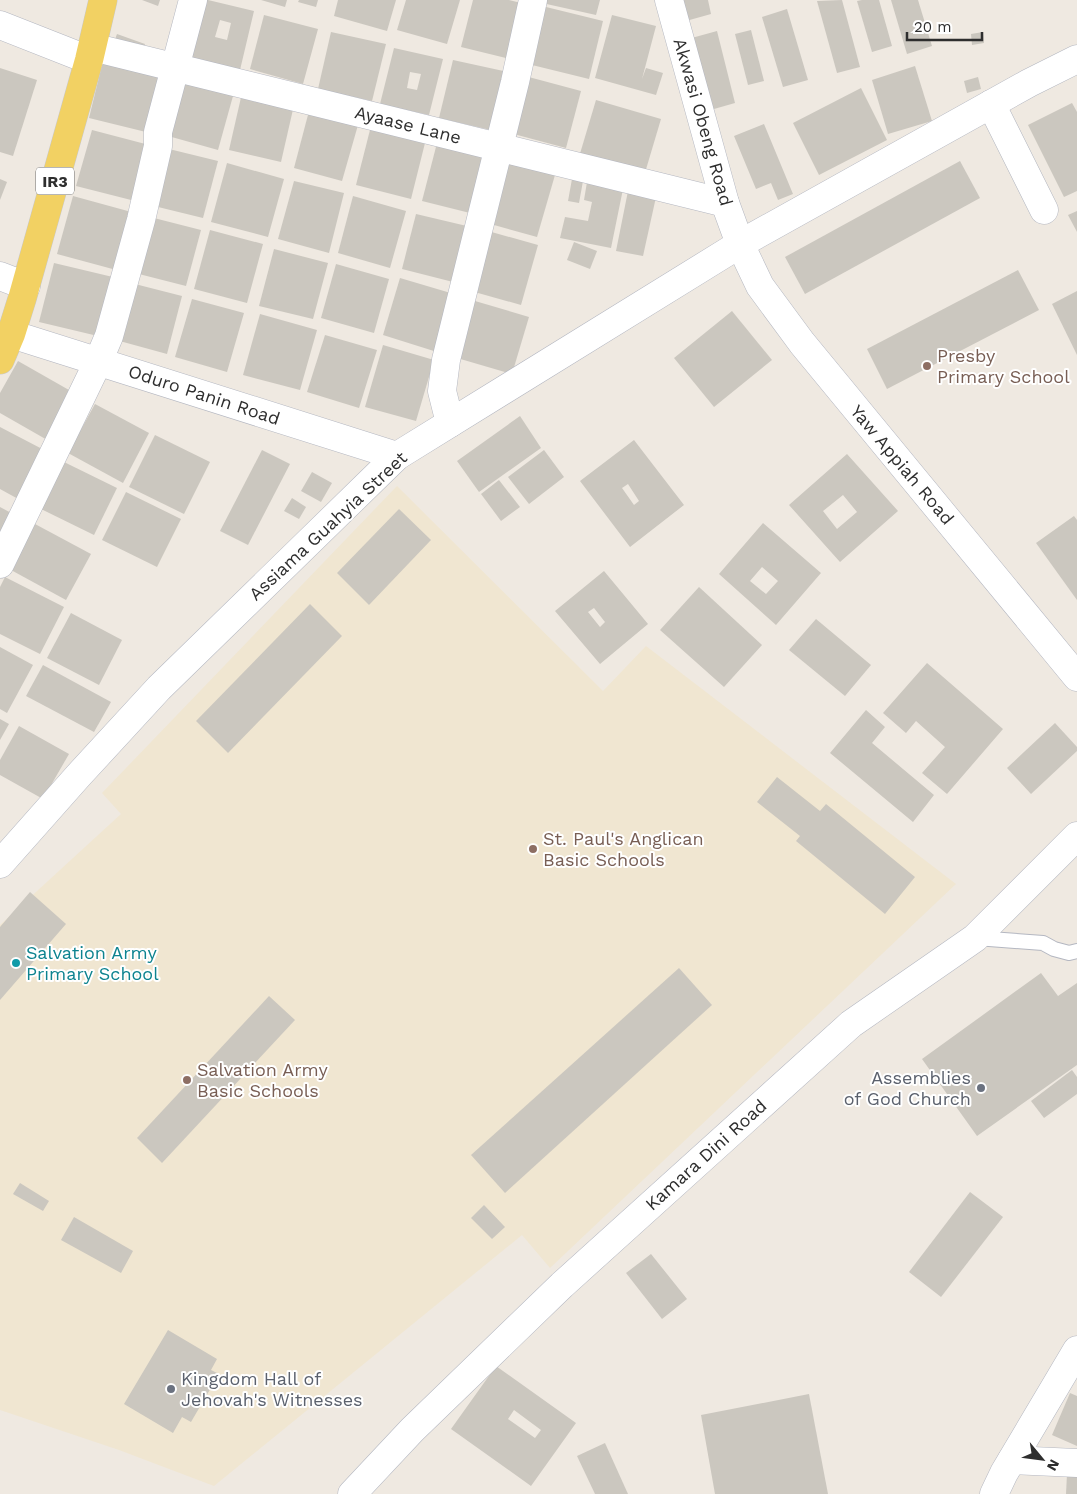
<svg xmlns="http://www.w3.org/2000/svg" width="1077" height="1494" font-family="'Work Sans',sans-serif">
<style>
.education{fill:#f0e6d1}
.building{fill:#cbc7bf;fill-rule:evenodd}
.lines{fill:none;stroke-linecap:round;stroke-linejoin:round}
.service-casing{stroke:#b4b7c1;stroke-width:16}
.minor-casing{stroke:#b4b7c1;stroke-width:29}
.tertiary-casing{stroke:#b4b7c1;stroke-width:29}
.primary-casing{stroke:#c9c9c9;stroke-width:29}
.service{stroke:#fff;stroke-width:14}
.minor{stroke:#fff;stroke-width:28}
.tertiary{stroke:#fff;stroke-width:28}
.primary{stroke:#f2d163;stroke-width:28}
.education-dot{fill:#8d6e63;stroke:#fff;stroke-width:2}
.culture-dot{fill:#0f9aa8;stroke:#fff;stroke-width:2}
.worship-dot{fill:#6b7280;stroke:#fff;stroke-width:2}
.labels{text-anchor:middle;stroke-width:4;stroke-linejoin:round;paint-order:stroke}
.shield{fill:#fff;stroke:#6d6d6d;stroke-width:1}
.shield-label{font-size:16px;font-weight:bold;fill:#2e2e2e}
.street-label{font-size:18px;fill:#2e2e2e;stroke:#fff}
.education-label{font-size:18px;fill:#785e54;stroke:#fff;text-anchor:start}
.culture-label{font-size:18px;fill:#0d838f;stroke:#fff;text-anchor:start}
.worship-label{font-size:18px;fill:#5b616d;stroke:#fff;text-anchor:end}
</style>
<rect width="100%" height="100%" fill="#efe9e1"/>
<path class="education" d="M 397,486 L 603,691 L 646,646 L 956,884 L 550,1268 L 522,1235 L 214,1486 L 119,1450 L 0,1410 L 0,925 L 121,814 L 102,793 Z"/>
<g class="building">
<path d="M 142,0 L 160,0 L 158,6 Z"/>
<path d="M 201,0 L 208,0 L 254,11 L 240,70 L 187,58 ZM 220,20 L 231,23 L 227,40 L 215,37 Z"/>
<path d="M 261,0 L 287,0 L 285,7 Z"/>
<path d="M 299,0 L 318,0 L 316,7 L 298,2 Z"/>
<path d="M 338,0 L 396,0 L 387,31 L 334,16 Z"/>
<path d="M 406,0 L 460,0 L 447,44 L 397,30 Z"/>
<path d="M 473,0 L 509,0 L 525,4 L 510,59 L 461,47 Z"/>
<path d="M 543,0 L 600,0 L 596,15 L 542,3 Z"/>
<path d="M 681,0 L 708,0 L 711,14 L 686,21 Z"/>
<path d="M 842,0 L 860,67 L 837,73 L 817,1 Z"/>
<path d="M 862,0 L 879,0 L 892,46 L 872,52 L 857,1 Z"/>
<path d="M 891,0 L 918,0 L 932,46 L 907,54 Z"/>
<path d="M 542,6 L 603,21 L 589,79 L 528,64 Z"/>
<path d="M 787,9 L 808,80 L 783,87 L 762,17 Z"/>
<path d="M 264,15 L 318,29 L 303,84 L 250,69 Z"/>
<path d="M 612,15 L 656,26 L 642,79 L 646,68 L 663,73 L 656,95 L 595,78 Z"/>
<path d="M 751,30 L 764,81 L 748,85 L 735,34 Z"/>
<path d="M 717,31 L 735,103 L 707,111 L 688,39 Z"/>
<path d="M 331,32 L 386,44 L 372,101 L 318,89 Z"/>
<path d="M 983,32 L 984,43 L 972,45 L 971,34 Z"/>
<path d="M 117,34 L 145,44 L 142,55 L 113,45 Z"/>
<path d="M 394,48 L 443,59 L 429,115 L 380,104 ZM 410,72 L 421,74 L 417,90 L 407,88 Z"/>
<path d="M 104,57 L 165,72 L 150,133 L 89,118 Z"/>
<path d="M 453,60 L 508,72 L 495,131 L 439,118 Z"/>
<path d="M 915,66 L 932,121 L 888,134 L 872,80 Z"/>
<path d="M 0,68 L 37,80 L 13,156 L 0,152 Z"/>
<path d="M 525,76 L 581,91 L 566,148 L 510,133 Z"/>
<path d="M 978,77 L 981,89 L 967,93 L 964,81 Z"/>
<path d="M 176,80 L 233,96 L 218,150 L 161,134 Z"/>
<path d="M 861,88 L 887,140 L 819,175 L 793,123 Z"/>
<path d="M 242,93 L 294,105 L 281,162 L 229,150 Z"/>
<path d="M 596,100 L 661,119 L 644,176 L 579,157 Z"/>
<path d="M 1072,103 L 1077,112 L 1077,191 L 1064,197 L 1028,125 Z"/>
<path d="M 309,111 L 358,125 L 342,181 L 294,168 Z"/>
<path d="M 764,124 L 793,194 L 778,200 L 771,183 L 756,189 L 734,136 Z"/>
<path d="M 371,126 L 426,139 L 411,199 L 356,185 Z"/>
<path d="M 92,130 L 153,146 L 139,202 L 76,186 Z"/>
<path d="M 437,143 L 490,156 L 474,214 L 422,201 Z"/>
<path d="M 169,149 L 218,161 L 203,218 L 154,206 Z"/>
<path d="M 504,161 L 555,175 L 537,237 L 487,223 Z"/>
<path d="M 960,161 L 980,198 L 805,294 L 785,257 Z"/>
<path d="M 227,163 L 284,179 L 268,237 L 211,222 Z"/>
<path d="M 0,179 L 7,182 L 0,200 Z"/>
<path d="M 572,179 L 583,181 L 579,203 L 568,201 Z"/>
<path d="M 294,181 L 344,193 L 329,253 L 278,239 Z"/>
<path d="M 587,182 L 623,189 L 611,248 L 560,238 L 565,217 L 588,221 L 592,202 L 584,200 Z"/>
<path d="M 628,191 L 656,197 L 643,256 L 616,251 Z"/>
<path d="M 73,196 L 135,213 L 120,271 L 57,254 Z"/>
<path d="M 353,196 L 406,211 L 390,268 L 338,253 Z"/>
<path d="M 1077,211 L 1077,232 L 1068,215 Z"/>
<path d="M 416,214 L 471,227 L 457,283 L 402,269 Z"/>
<path d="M 150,217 L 201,230 L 186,286 L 135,273 Z"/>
<path d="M 210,230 L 263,244 L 247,303 L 194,289 Z"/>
<path d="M 488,231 L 538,245 L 521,305 L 471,291 Z"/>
<path d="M 574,242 L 597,251 L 590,269 L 567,260 Z"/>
<path d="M 274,249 L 328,263 L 313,319 L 259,306 Z"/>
<path d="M 54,263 L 117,278 L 102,337 L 39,322 Z"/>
<path d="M 336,264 L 389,279 L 374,333 L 321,318 Z"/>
<path d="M 1018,270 L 1039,310 L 887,389 L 867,349 Z"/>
<path d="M 400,278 L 454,294 L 437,352 L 383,335 Z"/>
<path d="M 131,283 L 182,296 L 167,354 L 116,340 Z"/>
<path d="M 1077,291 L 1077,355 L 1052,304 Z"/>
<path d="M 192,299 L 244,313 L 227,372 L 175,357 Z"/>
<path d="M 475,301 L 529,317 L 512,374 L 457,358 Z"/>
<path d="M 732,311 L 772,360 L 714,407 L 674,358 Z"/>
<path d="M 260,314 L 317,330 L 300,390 L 243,375 Z"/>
<path d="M 325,335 L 377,350 L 359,408 L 307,392 Z"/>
<path d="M 383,345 L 434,360 L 416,421 L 365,407 Z"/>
<path d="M 18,361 L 76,394 L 49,441 L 0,413 L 0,393 Z"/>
<path d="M 95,404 L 149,433 L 123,483 L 68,453 Z"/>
<path d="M 520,416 L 541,448 L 479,492 L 457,461 Z"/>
<path d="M 0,427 L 46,451 L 20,500 L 0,489 Z"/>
<path d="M 155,435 L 210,462 L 184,514 L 129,487 Z"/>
<path d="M 634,440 L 684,505 L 630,547 L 580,481 ZM 628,484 L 639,501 L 634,505 L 622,488 Z"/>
<path d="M 262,450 L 290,464 L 248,545 L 220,531 Z"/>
<path d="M 544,450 L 564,477 L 529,504 L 508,477 Z"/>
<path d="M 847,454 L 898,511 L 840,562 L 789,505 ZM 843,495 L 857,512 L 837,529 L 823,511 Z"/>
<path d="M 64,462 L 117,488 L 94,535 L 41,509 Z"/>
<path d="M 312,472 L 332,483 L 321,502 L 301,491 Z"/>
<path d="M 499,480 L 520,507 L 501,521 L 481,494 Z"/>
<path d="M 126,492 L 181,519 L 157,567 L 102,540 Z"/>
<path d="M 292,498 L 306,507 L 299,519 L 284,511 Z"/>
<path d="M 0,507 L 15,515 L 0,543 Z"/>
<path d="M 399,509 L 431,540 L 369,605 L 337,573 Z"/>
<path d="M 1074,516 L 1077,520 L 1077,600 L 1036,543 Z"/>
<path d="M 763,523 L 821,573 L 776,625 L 719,574 ZM 762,567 L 778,581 L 766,594 L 750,581 Z"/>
<path d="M 35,524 L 91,554 L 66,600 L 11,570 Z"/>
<path d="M 604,571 L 648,624 L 600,664 L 555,611 ZM 594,608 L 605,622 L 600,627 L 588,612 Z"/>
<path d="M 5,577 L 64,607 L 40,654 L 0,634 L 0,587 Z"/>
<path d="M 699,587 L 762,645 L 724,687 L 660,630 Z"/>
<path d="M 310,604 L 342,636 L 228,753 L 196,721 Z"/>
<path d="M 71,613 L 122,640 L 99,685 L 47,658 Z"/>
<path d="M 816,619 L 871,665 L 845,696 L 789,650 Z"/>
<path d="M 0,647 L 33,665 L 7,713 L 0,709 Z"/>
<path d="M 927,663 L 1003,729 L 947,794 L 922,773 L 945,747 L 916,721 L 906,733 L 883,713 Z"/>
<path d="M 43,665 L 111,702 L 94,732 L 26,696 Z"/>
<path d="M 866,710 L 885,727 L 872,743 L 934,795 L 913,822 L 830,753 Z"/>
<path d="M 0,719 L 9,724 L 0,740 Z"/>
<path d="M 1055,723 L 1077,747 L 1077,751 L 1031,794 L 1007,768 Z"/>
<path d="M 19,726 L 69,754 L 43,799 L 0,775 L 0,760 Z"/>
<path d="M 777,777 L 820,811 L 826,804 L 915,877 L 885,914 L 796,841 L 800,836 L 757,802 Z"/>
<path d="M 30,892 L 66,924 L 0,1000 L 0,927 Z"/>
<path d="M 679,968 L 712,1005 L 505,1193 L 471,1155 Z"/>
<path d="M 1041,973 L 1058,996 L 1077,983 L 1077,1065 L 977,1136 L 922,1059 Z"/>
<path d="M 269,996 L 295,1020 L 162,1163 L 137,1138 Z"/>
<path d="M 1072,1070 L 1077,1077 L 1077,1094 L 1044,1118 L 1031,1101 Z"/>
<path d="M 20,1183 L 49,1201 L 43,1211 L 13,1194 Z"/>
<path d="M 970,1192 L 1003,1217 L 941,1297 L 909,1272 Z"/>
<path d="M 484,1205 L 505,1227 L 492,1239 L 471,1218 Z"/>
<path d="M 74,1217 L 133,1251 L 121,1273 L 61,1240 Z"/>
<path d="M 651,1254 L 687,1299 L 662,1319 L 626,1273 Z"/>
<path d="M 168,1330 L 217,1359 L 211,1370 L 219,1374 L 191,1422 L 182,1417 L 173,1433 L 124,1404 Z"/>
<path d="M 496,1366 L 576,1423 L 531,1486 L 451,1429 ZM 514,1410 L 541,1430 L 535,1438 L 508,1419 Z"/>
<path d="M 1070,1393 L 1077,1396 L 1077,1446 L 1052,1435 Z"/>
<path d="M 809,1394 L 828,1494 L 715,1494 L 701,1415 Z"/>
<path d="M 605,1443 L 628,1494 L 595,1494 L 577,1456 Z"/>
<path d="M 1067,1474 L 1077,1474 L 1077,1494 L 1066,1494 Z"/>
</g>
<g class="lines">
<defs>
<path id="service" d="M 976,938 L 1043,943 L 1054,949 L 1069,953 L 1077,951"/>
<g id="minor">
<path d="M 669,0 L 725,203 L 740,244 L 760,286 L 802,343 L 1077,677"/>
<path d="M 0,25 L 89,60"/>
<path d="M 92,47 L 725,203"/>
<path d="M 991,104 L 1044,210"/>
<path d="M 0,276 L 26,286"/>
<path d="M 11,334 L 397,456"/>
<path d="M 450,423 L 442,391 L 446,360 L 515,82 L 533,0"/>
<path d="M 0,564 L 98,362 L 109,336 L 141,220 L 158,146 L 158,132 L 193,0"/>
<path d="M 0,864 L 78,776 L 159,688 L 397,456 L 740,244 L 1029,83 L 1077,59"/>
<path d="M 1012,1460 L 1077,1463"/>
<path d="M 994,1494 L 1004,1473 L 1077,1350"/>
</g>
<path id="tertiary" d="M 352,1494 L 412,1430 L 562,1285 L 851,1024 L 975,938 L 1077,836"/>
<path id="primary" d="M 0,360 L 11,334 L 22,299 L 89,60 L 103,0"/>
</defs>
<use href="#service" class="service-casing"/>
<use href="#minor" class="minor-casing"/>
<use href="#tertiary" class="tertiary-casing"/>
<use href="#primary" class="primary-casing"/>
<use href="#service" class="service"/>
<use href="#minor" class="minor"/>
<use href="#tertiary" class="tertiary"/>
<use href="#primary" class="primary"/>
</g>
<g class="education-dot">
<circle cx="927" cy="366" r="5"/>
<circle cx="533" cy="849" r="5"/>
<circle cx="187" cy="1080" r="5"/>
</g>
<circle class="culture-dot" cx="16" cy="963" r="5"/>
<g class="worship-dot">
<circle cx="981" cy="1088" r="5"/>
<circle cx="171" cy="1389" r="5"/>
</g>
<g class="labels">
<rect class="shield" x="36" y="167.5" width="38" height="27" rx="4"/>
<g class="shield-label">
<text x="55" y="187">IR3</text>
</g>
<g class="street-label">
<text transform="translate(703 122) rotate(74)" y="6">Akwasi Obeng Road</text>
<text transform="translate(408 125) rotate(14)" y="6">Ayaase Lane</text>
<text transform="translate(204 395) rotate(18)" y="6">Oduro Panin Road</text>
<text transform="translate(902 465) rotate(50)" y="6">Yaw Appiah Road</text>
<text transform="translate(328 526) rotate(-43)" y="6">Assiama Guahyia Street</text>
<text transform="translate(706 1155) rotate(-42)" y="6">Kamara Dini Road</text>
</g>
<g class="education-label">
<text x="937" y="362">Presby<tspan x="937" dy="21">Primary School</tspan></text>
<text x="543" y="845">St. Paul's Anglican<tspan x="543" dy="21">Basic Schools</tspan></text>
<text x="197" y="1076">Salvation Army<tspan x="197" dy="21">Basic Schools</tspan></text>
</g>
<g class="culture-label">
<text x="26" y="959">Salvation Army<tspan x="26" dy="21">Primary School</tspan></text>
</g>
<g class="worship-label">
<text x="971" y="1084">Assemblies<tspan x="971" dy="21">of God Church</tspan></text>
<text x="181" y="1385" text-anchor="start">Kingdom Hall of<tspan x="181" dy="21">Jehovah's Witnesses</tspan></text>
</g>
</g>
<g transform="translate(1042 1459) rotate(119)" stroke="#ffffff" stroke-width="4" paint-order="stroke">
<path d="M0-4L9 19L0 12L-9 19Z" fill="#2e2e2e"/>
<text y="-8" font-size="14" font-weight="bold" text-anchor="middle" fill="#2e2e2e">N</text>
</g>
<path d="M907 32v8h75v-8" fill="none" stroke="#2e2e2e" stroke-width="2.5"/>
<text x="914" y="32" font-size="15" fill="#2e2e2e" stroke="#ffffff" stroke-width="4" paint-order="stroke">20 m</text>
</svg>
